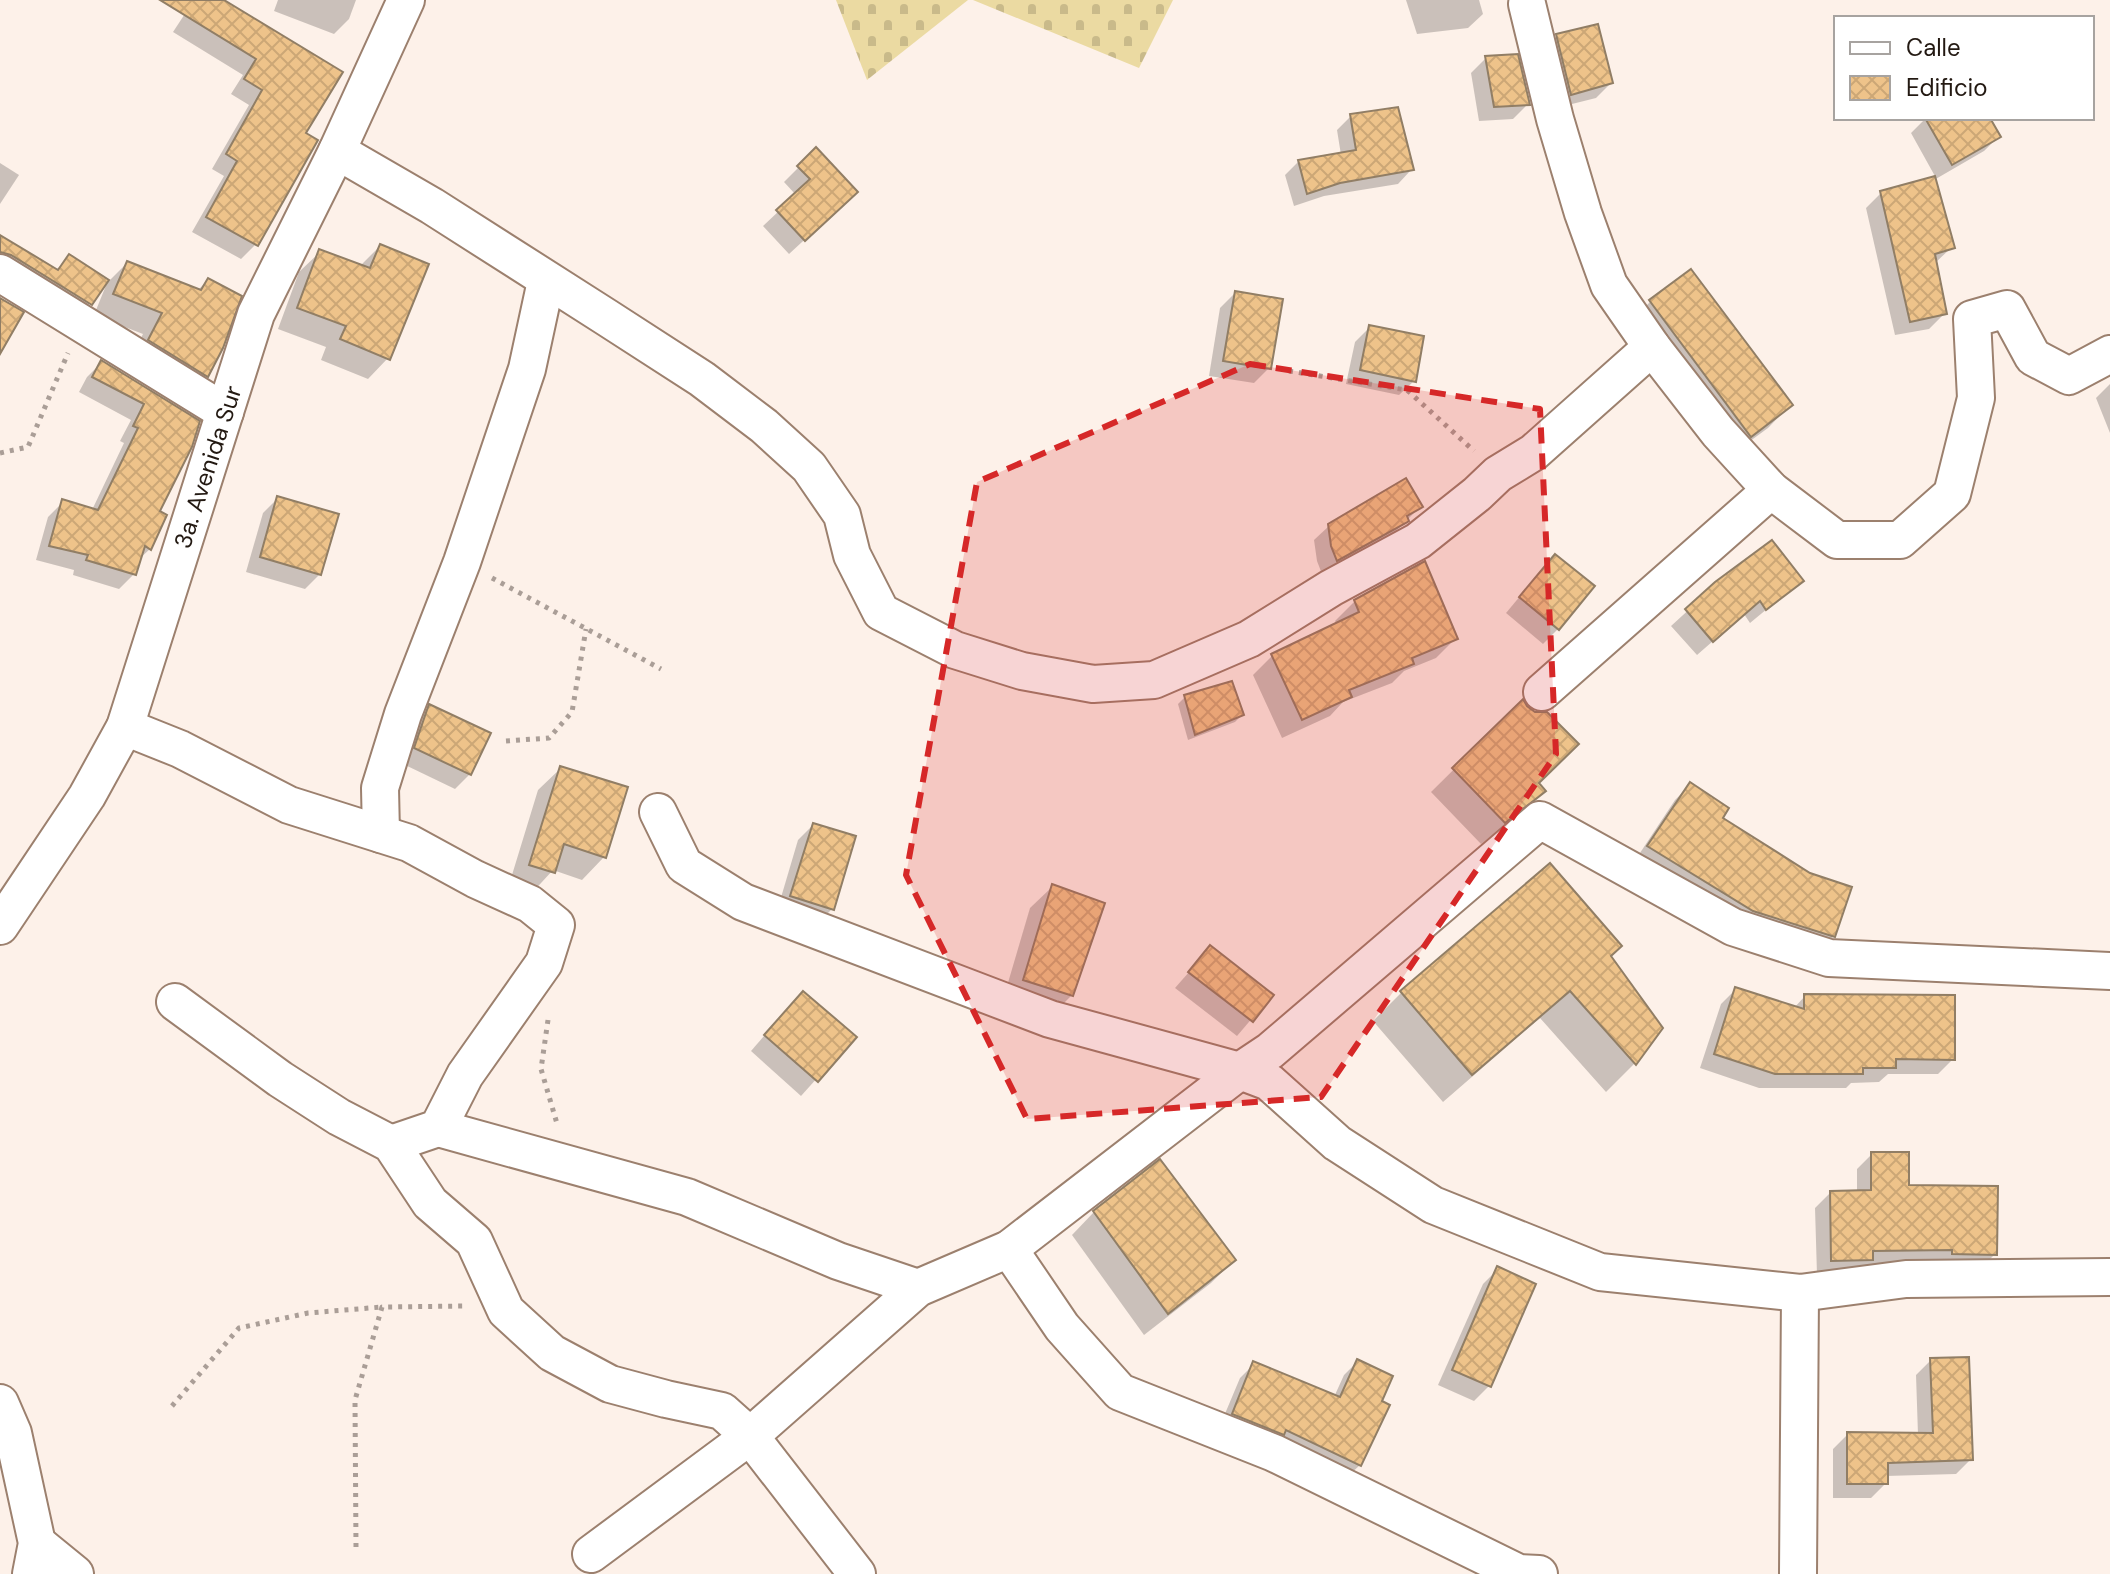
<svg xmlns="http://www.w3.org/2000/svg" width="2110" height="1574" font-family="'DM Sans',sans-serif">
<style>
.cemetery{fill:url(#cemetery-stones)}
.shadow{fill:#0003}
.building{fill:url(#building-cross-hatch);stroke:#917e65;stroke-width:2}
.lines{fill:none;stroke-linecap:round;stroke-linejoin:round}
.minor-casing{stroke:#9c806e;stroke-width:40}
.path{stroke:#aa9e97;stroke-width:5;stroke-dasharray:4 6;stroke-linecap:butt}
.minor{stroke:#fff;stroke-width:36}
.marked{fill:#d62828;fill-opacity:0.2;stroke:#d62828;stroke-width:6;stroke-dasharray:16 10;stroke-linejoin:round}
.labels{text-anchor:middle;stroke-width:6;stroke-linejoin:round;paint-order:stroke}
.street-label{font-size:24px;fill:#231912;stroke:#fff}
</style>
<defs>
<pattern id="cemetery-stones" width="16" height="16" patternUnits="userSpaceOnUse" patternTransform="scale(2)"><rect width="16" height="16" fill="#ebdaa2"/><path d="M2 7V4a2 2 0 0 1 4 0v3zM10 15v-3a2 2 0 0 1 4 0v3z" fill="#c9ba8a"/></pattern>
<pattern id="building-cross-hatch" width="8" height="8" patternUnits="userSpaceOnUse" patternTransform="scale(2)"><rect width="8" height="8" fill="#eec38a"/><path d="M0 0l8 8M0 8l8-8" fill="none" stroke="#cca776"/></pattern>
</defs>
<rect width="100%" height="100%" fill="#fdf1e9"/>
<g class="cemetery">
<path d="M 836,0 L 968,0 L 867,80 Z"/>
<path d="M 973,0 L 1173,0 L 1139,68 Z"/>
</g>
<g class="shadow">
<path d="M 194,0 L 221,0 L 303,133 L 256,244 L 241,259 L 192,232 L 224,176 L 212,169 L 249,105 L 231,94 L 243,75 L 173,32 Z"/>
<path d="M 278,0 L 356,0 L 349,19 L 334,34 L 274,11 Z"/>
<path d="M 1406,0 L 1479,0 L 1483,14 L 1468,28 L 1417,34 Z"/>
<path d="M 1557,36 L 1611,83 L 1596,98 L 1556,108 L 1542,51 Z"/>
<path d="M 1486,58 L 1528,104 L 1513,119 L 1479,121 L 1471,73 Z"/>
<path d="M 1351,116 L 1411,170 L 1398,184 L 1324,196 L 1294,206 L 1285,175 L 1299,161 L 1341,155 L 1337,130 Z"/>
<path d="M 1926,118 L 1988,118 L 1999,136 L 1984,151 L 1934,180 L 1952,247 L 1935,263 L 1944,314 L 1929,329 L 1895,335 L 1866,208 L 1881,193 L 1936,178 L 1911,133 Z"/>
<path d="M 816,150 L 840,207 L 789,254 L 763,226 L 796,195 L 784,182 Z"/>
<path d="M 0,163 L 19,175 L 0,204 Z"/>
<path d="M 0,241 L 56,270 L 69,257 L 108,282 L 127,263 L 197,291 L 208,280 L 206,376 L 186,396 L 129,361 L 143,334 L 94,315 L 107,283 L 76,319 L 0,272 Z"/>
<path d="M 380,246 L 388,358 L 368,379 L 321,360 L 326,347 L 278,329 L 299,272 L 320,252 L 360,266 Z"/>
<path d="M 1691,272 L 1790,405 L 1768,428 L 1727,458 L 1628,324 L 1650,302 Z"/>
<path d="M 1235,293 L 1269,368 L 1254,383 L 1209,376 L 1220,308 Z"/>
<path d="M 1370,327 L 1414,381 L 1399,395 L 1346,384 L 1355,342 Z"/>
<path d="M 101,363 L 198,422 L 157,512 L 150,549 L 138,560 L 134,574 L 119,589 L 73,575 L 74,570 L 36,560 L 48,517 L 63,502 L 92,510 L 124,443 L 120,441 L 131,420 L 79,392 L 87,377 Z"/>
<path d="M 2110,384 L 2110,433 L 2096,398 Z"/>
<path d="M 278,498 L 320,574 L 305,589 L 246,572 L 263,513 Z"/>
<path d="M 1420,507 L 1389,538 L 1322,574 L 1317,561 L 1314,540 L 1330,525 Z"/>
<path d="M 1541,571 L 1558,629 L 1543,644 L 1506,613 Z"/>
<path d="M 1801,581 L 1750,623 L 1744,614 L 1697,655 L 1671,626 L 1717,584 Z"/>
<path d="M 1355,601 L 1456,638 L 1436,658 L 1404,671 L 1392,683 L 1343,702 L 1330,716 L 1282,738 L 1253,675 L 1273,655 L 1337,625 L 1335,621 Z"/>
<path d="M 1185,697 L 1242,715 L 1235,722 L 1188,740 L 1178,704 Z"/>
<path d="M 1522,702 L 1536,783 L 1543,791 L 1521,813 L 1481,844 L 1431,792 Z"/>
<path d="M 430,706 L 470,774 L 455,789 L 401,763 L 415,721 Z"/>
<path d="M 561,768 L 604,857 L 582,880 L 553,870 L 530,895 L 508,888 L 538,790 Z"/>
<path d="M 1690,785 L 1834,936 L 1818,951 L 1634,862 L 1675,800 Z"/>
<path d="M 813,825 L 832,909 L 817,924 L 777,911 L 798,840 Z"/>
<path d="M 1550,866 L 1609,957 L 1661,1028 L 1634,1064 L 1606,1092 L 1540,1018 L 1443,1102 L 1373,1021 L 1401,993 Z"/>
<path d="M 1053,886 L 1072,995 L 1049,1018 L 1002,1003 L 1030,908 Z"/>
<path d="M 1211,947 L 1272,995 L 1237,1036 L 1175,988 Z"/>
<path d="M 1736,989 L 1794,1008 L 1805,996 L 1953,1059 L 1938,1074 L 1888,1074 L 1879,1082 L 1851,1083 L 1846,1088 L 1759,1088 L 1700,1068 L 1721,1004 Z"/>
<path d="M 788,1008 L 854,1037 L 801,1096 L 751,1051 Z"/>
<path d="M 1872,1154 L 1907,1187 L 1995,1254 L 1980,1269 L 1938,1264 L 1866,1265 L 1856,1274 L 1817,1275 L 1815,1208 L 1830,1193 L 1857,1192 L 1857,1169 Z"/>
<path d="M 1094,1212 L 1234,1260 L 1211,1283 L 1144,1335 L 1072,1235 Z"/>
<path d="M 1498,1269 L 1489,1386 L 1474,1401 L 1438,1385 L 1483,1284 Z"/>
<path d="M 1931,1360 L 1971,1459 L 1956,1474 L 1886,1476 L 1886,1483 L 1871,1498 L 1833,1498 L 1833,1449 L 1848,1434 L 1918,1435 L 1916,1375 Z"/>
<path d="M 1358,1361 L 1379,1402 L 1360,1465 L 1346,1478 L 1219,1428 L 1240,1378 L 1254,1364 L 1334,1397 L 1344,1375 Z"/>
</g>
<g class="building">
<path d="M 160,0 L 224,0 L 343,72 L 306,133 L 318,140 L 258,246 L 206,217 L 237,161 L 226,154 L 262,90 L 244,79 L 256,59 Z"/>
<path d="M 1598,24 L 1613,83 L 1571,95 L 1556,34 Z"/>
<path d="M 1518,54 L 1530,105 L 1494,107 L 1485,56 Z"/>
<path d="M 1398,107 L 1414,170 L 1340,183 L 1307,194 L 1298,160 L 1356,150 L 1350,114 Z"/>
<path d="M 1925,118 L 1990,118 L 2001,137 L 1952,165 Z"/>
<path d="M 816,147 L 858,192 L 805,241 L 776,210 L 810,179 L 797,166 Z"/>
<path d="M 1935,176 L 1955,248 L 1935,254 L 1947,314 L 1910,322 L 1880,191 Z"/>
<path d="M 0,235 L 58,270 L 69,254 L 109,280 L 92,305 L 11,255 L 0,252 Z"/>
<path d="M 380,244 L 429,264 L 390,360 L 340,339 L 346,326 L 297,308 L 319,249 L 370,268 Z"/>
<path d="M 127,261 L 201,290 L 208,278 L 242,296 L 223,348 L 208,377 L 148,340 L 162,313 L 113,294 Z"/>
<path d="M 1691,269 L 1793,405 L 1751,437 L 1649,300 Z"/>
<path d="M 1235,291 L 1283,299 L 1271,369 L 1223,361 Z"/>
<path d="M 0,298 L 24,312 L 0,354 Z"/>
<path d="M 1369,325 L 1424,336 L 1416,382 L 1360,370 Z"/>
<path d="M 101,360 L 200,421 L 192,447 L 160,511 L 167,515 L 151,550 L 145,546 L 136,575 L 86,560 L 88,555 L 49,546 L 62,499 L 98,510 L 138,428 L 133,426 L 144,404 L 92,377 Z"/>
<path d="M 1406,478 L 1423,507 L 1407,516 L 1409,521 L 1406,523 L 1337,561 L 1331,546 L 1328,524 Z"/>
<path d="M 277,496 L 339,514 L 321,575 L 260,557 Z"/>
<path d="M 1772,540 L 1804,581 L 1766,610 L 1760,601 L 1713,642 L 1685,609 L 1715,582 Z"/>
<path d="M 1555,554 L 1595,586 L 1559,630 L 1519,597 Z"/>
<path d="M 1425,561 L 1458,639 L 1412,658 L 1414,664 L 1349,690 L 1352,697 L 1302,720 L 1271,654 L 1359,612 L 1354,600 Z"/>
<path d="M 1232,681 L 1244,715 L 1195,735 L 1184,695 Z"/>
<path d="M 1523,699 L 1527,706 L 1535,712 L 1547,712 L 1579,744 L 1539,783 L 1546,791 L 1505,823 L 1452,768 Z"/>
<path d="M 429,704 L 491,733 L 471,775 L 414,748 Z"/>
<path d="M 560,766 L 628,787 L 606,858 L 564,844 L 555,873 L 529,865 Z"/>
<path d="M 1690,782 L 1729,808 L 1723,818 L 1810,873 L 1852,887 L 1835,937 L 1753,911 L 1647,846 Z"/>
<path d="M 813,823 L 856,836 L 834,910 L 790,896 Z"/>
<path d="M 1550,863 L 1622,946 L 1611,956 L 1663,1028 L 1636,1065 L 1570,991 L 1472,1075 L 1400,991 Z"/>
<path d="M 1052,884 L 1105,903 L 1073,996 L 1023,980 Z"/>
<path d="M 1210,945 L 1274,995 L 1253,1022 L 1188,972 Z"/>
<path d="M 1735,987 L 1804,1009 L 1804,994 L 1955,995 L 1955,1060 L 1896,1059 L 1896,1068 L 1863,1068 L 1863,1074 L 1775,1074 L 1714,1054 Z"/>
<path d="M 803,991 L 857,1037 L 818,1082 L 764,1035 Z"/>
<path d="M 1871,1152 L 1909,1152 L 1909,1185 L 1998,1186 L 1997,1255 L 1952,1254 L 1952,1250 L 1873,1251 L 1873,1260 L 1831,1261 L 1830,1191 L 1871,1190 Z"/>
<path d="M 1160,1159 L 1236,1260 L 1168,1314 L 1093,1211 Z"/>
<path d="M 1497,1266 L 1536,1284 L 1491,1387 L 1452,1370 Z"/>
<path d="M 1969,1357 L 1973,1460 L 1888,1463 L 1888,1484 L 1847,1484 L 1847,1432 L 1933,1433 L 1930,1358 Z"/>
<path d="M 1357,1359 L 1393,1376 L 1382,1401 L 1390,1405 L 1361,1466 L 1286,1430 L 1284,1435 L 1232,1414 L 1253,1361 L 1340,1397 Z"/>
</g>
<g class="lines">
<defs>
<g id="minor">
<path d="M 1527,4 L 1555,119 L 1583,213 L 1609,285 L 1652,347 L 1718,432 L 1771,490 L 1837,540 L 1900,540 L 1952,494 L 1976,398 L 1972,319 L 2007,309 L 2033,357 L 2069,376 L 2110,354"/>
<path d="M 337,151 L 432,206 L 606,317 L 702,379 L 764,426 L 809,467 L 842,515 L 852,555 L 881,612 L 955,650 L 1022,671 L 1093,684 L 1154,680 L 1249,639 L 1331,588 L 1418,541 L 1477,494 L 1498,474 L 1534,452 L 1652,347"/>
<path d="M 0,273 L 225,412"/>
<path d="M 1542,692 L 1771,490"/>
<path d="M 125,727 L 180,749 L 289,805 L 409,843 L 475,879 L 530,904 L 556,925 L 544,963 L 465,1075 L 438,1128 L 391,1144"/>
<path d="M 658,812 L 684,865 L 743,902 L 1050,1019 L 1240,1071 L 1269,1082 L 1337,1143 L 1433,1205 L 1600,1272 L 1800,1293 L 1906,1279 L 2110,1277"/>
<path d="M 381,834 L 380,788 L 403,714 L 462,562 L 527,369 L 546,281"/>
<path d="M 0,926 L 87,796 L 125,727 L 256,314 L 337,151 L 406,0"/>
<path d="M 175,1002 L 280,1079 L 339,1117 L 391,1144 L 430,1203 L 474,1241 L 506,1311 L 552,1353 L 610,1384 L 666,1399 L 722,1411 L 750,1436 L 857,1574"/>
<path d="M 438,1128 L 687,1197 L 838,1261 L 918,1288"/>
<path d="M 1009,1249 L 1062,1327 L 1120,1392 L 1274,1453 L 1519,1573 L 1539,1574"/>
<path d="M 0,1403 L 13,1433 L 37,1543 L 31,1574"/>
<path d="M 37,1543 L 75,1574"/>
<path d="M 591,1554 L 750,1436 L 918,1288 L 1009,1249 L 1240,1071 L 1270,1051 L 1540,820 L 1733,927 L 1829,958 L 2110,971"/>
<path d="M 1798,1574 L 1800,1293"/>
</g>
</defs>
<use href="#minor" class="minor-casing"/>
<g class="path">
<path d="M 1289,371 L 1407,390 L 1474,451"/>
<path d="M 0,453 L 28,447 L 68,353"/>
<path d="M 492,578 L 661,669"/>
<path d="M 506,741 L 549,738 L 572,712 L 586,629"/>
<path d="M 548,1020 L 541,1069 L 558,1127"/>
<path d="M 172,1406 L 239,1328 L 308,1313 L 382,1307"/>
<path d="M 356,1547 L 355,1400 L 382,1307 L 466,1306"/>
</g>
<use href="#minor" class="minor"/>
</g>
<path class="marked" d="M 1250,364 L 1540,409 L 1556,754 L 1321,1097 L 1027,1119 L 906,875 L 977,482 Z"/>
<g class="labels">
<g class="street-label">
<text transform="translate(208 467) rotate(-72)" y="8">3a. Avenida Sur</text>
</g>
</g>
<rect x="1834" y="16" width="260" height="104" fill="#ffffff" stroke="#a7a3a0" stroke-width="2"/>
<rect x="1850" y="42" width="40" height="12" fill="#ffffff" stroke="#a7a3a0" stroke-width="2"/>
<text x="1906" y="56" font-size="24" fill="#231912">Calle</text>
<rect x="1850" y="76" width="40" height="24" fill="url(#building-cross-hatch)" stroke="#a7a3a0" stroke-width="2"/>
<text x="1906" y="96" font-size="24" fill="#231912">Edificio</text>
</svg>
